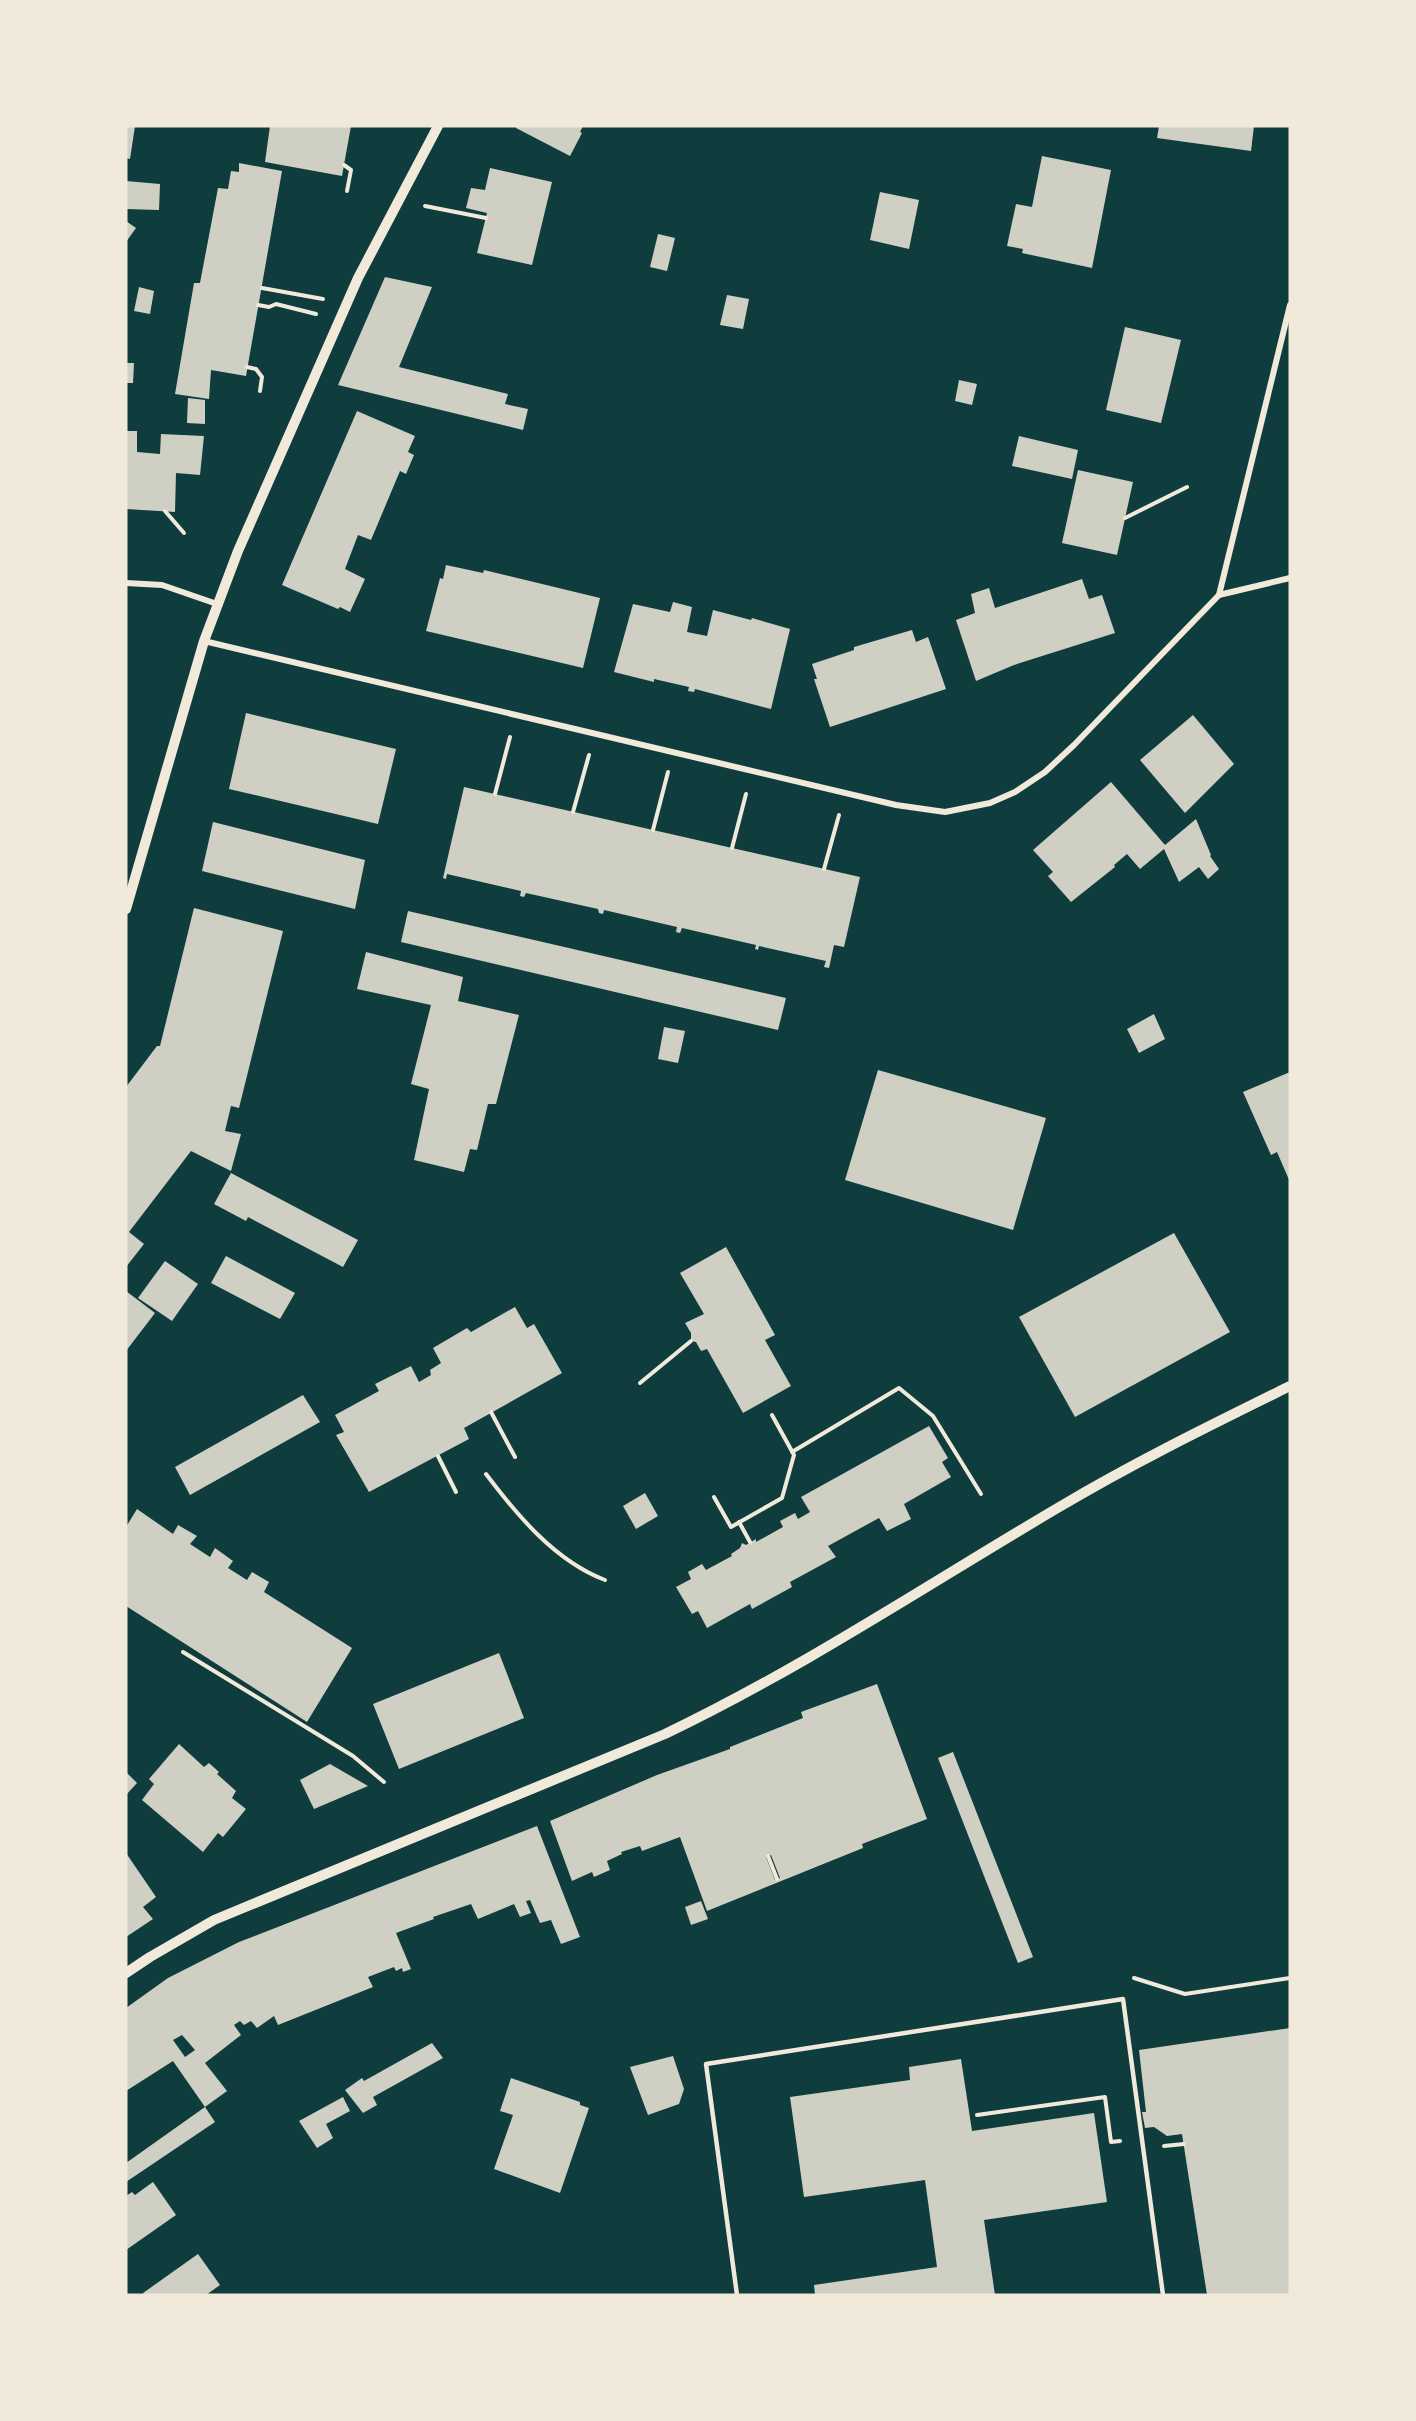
<svg xmlns="http://www.w3.org/2000/svg" width="1416" height="2421" font-family="'DM Sans',sans-serif">
<style>
.building{fill:#cfcfc3;fill-rule:evenodd}
.lines{fill:none;stroke-linecap:round;stroke-linejoin:round}
.path{stroke:#f1e9da;stroke-width:4}
.service{stroke:#f1e9da;stroke-width:4.5}
.minor{stroke:#f1e9da;stroke-width:6}
.tertiary{stroke:#f1e9da;stroke-width:10}
</style>
<rect width="100%" height="100%" fill="#0f3d3e"/>
<g class="building">
<path d="M 126,126 L 135,126 L 130,159 L 126,158 Z"/>
<path d="M 270,126 L 351,126 L 342,176 L 265,162 Z"/>
<path d="M 517,126 L 583,126 L 580,132 L 582,133 L 570,156 L 516,128 Z"/>
<path d="M 1159,126 L 1254,126 L 1251,151 L 1157,138 Z"/>
<path d="M 1042,156 L 1111,170 L 1092,268 L 1022,253 L 1023,249 L 1007,246 L 1016,204 L 1032,207 Z"/>
<path d="M 239,163 L 282,171 L 246,376 L 211,370 L 209,399 L 175,394 L 194,283 L 200,283 L 218,188 L 228,189 L 231,171 L 239,172 Z"/>
<path d="M 490,168 L 552,182 L 532,265 L 477,253 L 487,213 L 466,208 L 471,188 L 485,190 Z"/>
<path d="M 126,181 L 160,184 L 159,210 L 126,209 Z"/>
<path d="M 880,192 L 919,200 L 909,249 L 870,240 Z"/>
<path d="M 126,221 L 136,228 L 126,242 Z"/>
<path d="M 658,234 L 675,238 L 667,271 L 650,267 Z"/>
<path d="M 385,277 L 432,287 L 399,367 L 508,394 L 505,404 L 528,409 L 523,430 L 338,385 Z"/>
<path d="M 139,287 L 154,291 L 150,314 L 134,311 Z"/>
<path d="M 727,295 L 749,299 L 743,329 L 720,325 Z"/>
<path d="M 1125,327 L 1181,340 L 1161,423 L 1106,410 Z"/>
<path d="M 126,363 L 134,363 L 133,383 L 126,383 Z"/>
<path d="M 959,380 L 977,384 L 972,405 L 955,401 Z"/>
<path d="M 188,398 L 205,400 L 205,424 L 187,423 Z"/>
<path d="M 357,411 L 415,436 L 408,452 L 414,455 L 406,474 L 400,471 L 371,540 L 358,535 L 345,569 L 365,579 L 350,612 L 340,607 L 338,609 L 282,585 Z"/>
<path d="M 126,431 L 137,431 L 137,452 L 160,454 L 161,434 L 204,436 L 200,475 L 176,473 L 175,512 L 126,509 Z"/>
<path d="M 1019,436 L 1078,450 L 1072,479 L 1012,466 Z"/>
<path d="M 1078,470 L 1133,482 L 1117,555 L 1062,543 Z"/>
<path d="M 446,565 L 483,573 L 484,570 L 600,598 L 583,668 L 426,631 L 440,578 L 443,579 Z"/>
<path d="M 1082,579 L 1089,599 L 1102,595 L 1115,633 L 1014,665 L 976,681 L 956,620 L 975,613 L 971,594 L 989,588 L 995,608 Z"/>
<path d="M 673,602 L 692,607 L 687,632 L 707,636 L 713,610 L 751,620 L 752,618 L 790,629 L 771,709 L 695,689 L 694,692 L 688,691 L 689,687 L 654,679 L 654,682 L 614,672 L 633,604 L 670,612 Z"/>
<path d="M 912,630 L 916,642 L 928,637 L 946,689 L 830,727 L 814,679 L 817,679 L 812,664 L 854,650 L 854,647 Z"/>
<path d="M 246,713 L 396,749 L 378,824 L 229,789 Z"/>
<path d="M 1193,715 L 1234,764 L 1185,813 L 1140,760 Z"/>
<path d="M 1111,782 L 1165,845 L 1196,819 L 1211,855 L 1210,856 L 1219,869 L 1208,879 L 1199,867 L 1179,882 L 1164,849 L 1140,869 L 1127,854 L 1114,865 L 1115,867 L 1071,902 L 1048,876 L 1053,872 L 1033,850 Z"/>
<path d="M 464,787 L 860,877 L 844,947 L 834,945 L 829,968 L 824,967 L 826,961 L 759,946 L 758,950 L 755,949 L 756,945 L 682,928 L 680,933 L 676,932 L 677,927 L 604,910 L 603,914 L 599,913 L 598,909 L 526,893 L 524,897 L 520,896 L 521,891 L 447,874 L 446,879 L 443,878 Z"/>
<path d="M 213,822 L 365,860 L 355,909 L 202,871 Z"/>
<path d="M 194,908 L 283,931 L 239,1108 L 231,1106 L 225,1131 L 241,1134 L 231,1171 L 191,1151 L 129,1232 L 144,1244 L 126,1267 L 126,1087 L 157,1046 L 160,1046 Z"/>
<path d="M 408,911 L 786,998 L 778,1030 L 401,942 Z"/>
<path d="M 366,952 L 463,977 L 458,1001 L 519,1015 L 496,1104 L 488,1104 L 477,1150 L 470,1149 L 464,1172 L 414,1160 L 429,1089 L 411,1084 L 431,1005 L 357,989 Z"/>
<path d="M 1154,1014 L 1165,1039 L 1139,1053 L 1127,1029 Z"/>
<path d="M 664,1027 L 685,1031 L 678,1063 L 658,1059 Z"/>
<path d="M 878,1070 L 1046,1118 L 1013,1230 L 845,1180 Z"/>
<path d="M 1290,1072 L 1290,1182 L 1277,1152 L 1271,1155 L 1243,1092 Z"/>
<path d="M 231,1173 L 358,1240 L 343,1267 L 248,1217 L 246,1221 L 214,1204 Z"/>
<path d="M 1174,1233 L 1230,1332 L 1075,1417 L 1019,1317 Z"/>
<path d="M 726,1247 L 775,1335 L 765,1340 L 791,1386 L 743,1413 L 707,1349 L 701,1351 L 696,1342 L 691,1341 L 691,1333 L 685,1323 L 704,1314 L 680,1273 Z"/>
<path d="M 226,1256 L 295,1293 L 280,1319 L 211,1283 Z"/>
<path d="M 165,1261 L 198,1284 L 172,1321 L 138,1298 Z"/>
<path d="M 126,1291 L 155,1313 L 126,1351 Z"/>
<path d="M 515,1307 L 527,1328 L 534,1324 L 562,1373 L 464,1428 L 469,1439 L 369,1492 L 336,1435 L 344,1432 L 335,1415 L 379,1391 L 375,1384 L 411,1366 L 419,1382 L 431,1375 L 430,1370 L 441,1363 L 433,1348 L 467,1328 L 471,1332 Z"/>
<path d="M 303,1395 L 320,1422 L 190,1495 L 175,1467 Z"/>
<path d="M 929,1426 L 948,1458 L 942,1462 L 951,1477 L 904,1504 L 911,1519 L 887,1531 L 879,1518 L 828,1546 L 836,1557 L 790,1582 L 792,1587 L 752,1609 L 750,1604 L 707,1628 L 698,1611 L 692,1614 L 676,1587 L 691,1579 L 688,1572 L 702,1564 L 706,1570 L 732,1556 L 731,1554 L 740,1548 L 742,1543 L 746,1545 L 756,1539 L 756,1542 L 783,1527 L 780,1521 L 795,1513 L 798,1519 L 810,1512 L 801,1497 Z"/>
<path d="M 645,1493 L 658,1516 L 636,1529 L 623,1506 Z"/>
<path d="M 137,1509 L 173,1534 L 178,1525 L 197,1536 L 190,1544 L 210,1557 L 215,1548 L 233,1561 L 228,1568 L 247,1580 L 252,1572 L 269,1582 L 264,1592 L 352,1648 L 307,1722 L 126,1606 L 126,1527 Z"/>
<path d="M 499,1653 L 524,1718 L 399,1769 L 373,1704 Z"/>
<path d="M 877,1684 L 927,1819 L 862,1844 L 863,1848 L 707,1911 L 680,1837 L 642,1851 L 640,1846 L 621,1852 L 622,1854 L 607,1861 L 610,1870 L 594,1877 L 592,1872 L 572,1881 L 550,1821 L 657,1775 L 730,1749 L 730,1747 L 803,1718 L 801,1712 ZM 771,1855 L 780,1878 L 775,1880 L 766,1857 Z"/>
<path d="M 179,1744 L 204,1767 L 209,1763 L 219,1772 L 217,1774 L 236,1791 L 232,1798 L 246,1809 L 223,1837 L 218,1833 L 203,1852 L 142,1800 L 154,1784 L 149,1779 Z"/>
<path d="M 953,1752 L 1033,1957 L 1018,1963 L 938,1758 Z"/>
<path d="M 330,1764 L 368,1786 L 314,1809 L 300,1780 Z"/>
<path d="M 126,1772 L 137,1783 L 126,1795 Z"/>
<path d="M 537,1826 L 580,1937 L 561,1944 L 551,1920 L 540,1923 L 530,1900 L 526,1901 L 531,1913 L 520,1917 L 514,1904 L 478,1919 L 471,1904 L 433,1917 L 434,1919 L 396,1933 L 411,1969 L 403,1972 L 402,1968 L 396,1971 L 394,1967 L 368,1977 L 373,1987 L 278,2025 L 274,2016 L 257,2028 L 251,2021 L 244,2025 L 240,2021 L 234,2025 L 241,2035 L 205,2063 L 227,2091 L 205,2107 L 173,2061 L 126,2091 L 126,2008 L 168,1978 L 239,1942 ZM 182,2035 L 195,2050 L 185,2057 L 173,2040 Z"/>
<path d="M 126,1853 L 156,1897 L 143,1907 L 153,1919 L 126,1937 Z"/>
<path d="M 701,1901 L 708,1919 L 691,1925 L 685,1907 Z"/>
<path d="M 1290,2028 L 1290,2295 L 1207,2295 L 1182,2134 L 1167,2136 L 1154,2127 L 1145,2128 L 1142,2112 L 1146,2112 L 1139,2050 Z"/>
<path d="M 432,2043 L 443,2058 L 373,2097 L 377,2105 L 363,2113 L 345,2090 L 362,2078 L 364,2081 Z"/>
<path d="M 673,2056 L 684,2089 L 679,2104 L 648,2115 L 630,2067 Z"/>
<path d="M 961,2059 L 972,2131 L 1094,2113 L 1107,2202 L 984,2220 L 995,2295 L 815,2295 L 814,2285 L 937,2267 L 925,2180 L 804,2197 L 790,2097 L 910,2080 L 909,2067 Z"/>
<path d="M 511,2078 L 580,2102 L 580,2105 L 589,2108 L 560,2193 L 494,2169 L 513,2115 L 500,2111 Z"/>
<path d="M 343,2097 L 350,2111 L 326,2124 L 333,2138 L 317,2148 L 299,2121 Z"/>
<path d="M 205,2107 L 215,2122 L 126,2182 L 126,2163 Z"/>
<path d="M 153,2182 L 176,2215 L 126,2250 L 126,2196 L 132,2192 L 135,2195 Z"/>
<path d="M 198,2254 L 220,2285 L 206,2295 L 145,2295 L 143,2293 Z"/>
</g>
<g class="lines">
<g class="path">
<path d="M 344,165 L 351,170 L 347,191"/>
<path d="M 425,206 L 486,218"/>
<path d="M 262,288 L 323,299"/>
<path d="M 258,305 L 269,307 L 276,304 L 316,314"/>
<path d="M 247,367 L 256,369 L 262,377 L 260,391"/>
<path d="M 165,511 L 184,533"/>
<path d="M 1125,518 L 1187,487"/>
<path d="M 495,794 L 510,737"/>
<path d="M 573,812 L 589,755"/>
<path d="M 653,830 L 668,772"/>
<path d="M 732,848 L 746,794"/>
<path d="M 824,869 L 839,815"/>
<path d="M 640,1383 L 691,1341"/>
<path d="M 491,1412 L 515,1457"/>
<path d="M 792,1452 L 899,1388 L 933,1416 L 981,1494"/>
<path d="M 438,1456 L 456,1492"/>
<path d="M 486,1474 C 517,1515 555,1561 605,1580"/>
<path d="M 714,1497 L 731,1527 L 782,1498 L 794,1455 L 772,1415"/>
<path d="M 739,1522 L 750,1542"/>
<path d="M 183,1652 L 353,1756 L 384,1782"/>
<path d="M 768,1856 L 777,1879"/>
<path d="M 1134,1978 L 1185,1994 L 1290,1978"/>
<path d="M 977,2115 L 1105,2097 L 1111,2142 L 1120,2141"/>
<path d="M 1164,2146 L 1184,2144"/>
</g>
<path class="service" d="M 737,2295 L 706,2064 L 1123,1999 L 1163,2295"/>
<g class="minor">
<path d="M 126,583 L 162,585 L 217,604"/>
<path d="M 1219,595 L 1290,305"/>
<path d="M 204,641 L 896,805 L 945,812 L 990,803 L 1015,792 L 1045,772 L 1074,745 L 1219,595 L 1290,578"/>
</g>
<g class="tertiary">
<path d="M 126,909 L 204,641 L 238,551 L 358,278 L 438,126"/>
<path d="M 126,1973 L 150,1957 L 214,1920 L 665,1734 C 803,1668 930,1583 1061,1506 C 1135,1462 1213,1424 1290,1386"/>
</g>
</g>
<rect width="1416" height="2421" fill="none" stroke="#f1e9da" stroke-width="255"/>
</svg>
